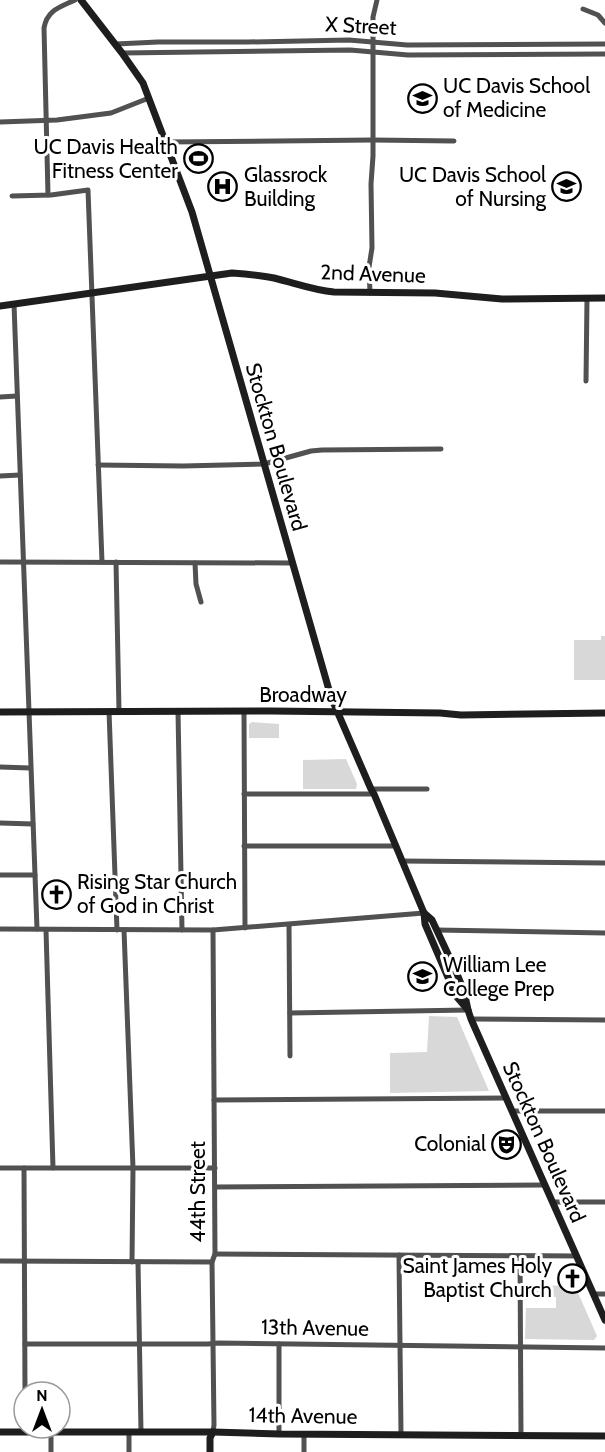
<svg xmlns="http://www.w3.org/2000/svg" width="605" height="1452" font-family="Cabin,sans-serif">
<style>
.green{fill:#d8d8d8}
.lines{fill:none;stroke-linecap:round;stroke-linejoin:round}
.street{stroke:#515151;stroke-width:5}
.secondary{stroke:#1e1e1e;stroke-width:7}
.labels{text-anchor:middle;stroke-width:6;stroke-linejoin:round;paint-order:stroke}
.street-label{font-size:21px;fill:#000;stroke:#fff}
.poi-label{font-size:21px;fill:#000;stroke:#fff;text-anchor:start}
</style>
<rect width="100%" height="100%" fill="#fff"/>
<g class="green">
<path d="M 605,632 L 605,680 L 574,680 L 574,640 L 601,640 L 601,636 L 605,636 Z"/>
<path d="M 252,722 L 279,724 L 279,738 L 249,738 L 249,724 Z"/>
<path d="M 346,759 L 357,784 L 356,789 L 303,789 L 303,760 Z"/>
<path d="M 429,1016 L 457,1017 L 489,1091 L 390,1093 L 390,1053 L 427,1052 Z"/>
<path d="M 526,1285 L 575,1286 L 597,1336 L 594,1340 L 525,1339 L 526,1308 L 556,1308 L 556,1297 L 526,1296 Z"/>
</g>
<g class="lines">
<g class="street">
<path d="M 583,9 L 598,15 L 605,23"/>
<path d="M 116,44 L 158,42 L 248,42 L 349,40 L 407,45 L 605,44"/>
<path d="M 122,53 L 350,50 L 408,55 L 605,54"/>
<path d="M 0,122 L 57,120 L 111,113 L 149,98"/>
<path d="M 166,142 L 373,140 L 454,141"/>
<path d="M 48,195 L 44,28 C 47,10 60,7 75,0"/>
<path d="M 12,196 L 51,195 L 88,190 L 102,562"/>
<path d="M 370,293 L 369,267 L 372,248 L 371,184 L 373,156 L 373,17 L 377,0"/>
<path d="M 14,304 L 37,929"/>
<path d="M 586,381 L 587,298"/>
<path d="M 0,397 L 17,396"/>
<path d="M 98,465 L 183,466 L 264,464 L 311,451 L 322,450 L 441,449"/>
<path d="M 0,476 L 20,475"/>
<path d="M 0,562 L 292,563"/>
<path d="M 116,562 L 119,711"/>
<path d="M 195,563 L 196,584 L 201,602"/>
<path d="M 109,711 L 117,930"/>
<path d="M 178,711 L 182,930"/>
<path d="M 244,711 L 245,928"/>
<path d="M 0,767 L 30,768"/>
<path d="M 371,789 L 427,789"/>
<path d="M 244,794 L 374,794"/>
<path d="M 0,823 L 33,824"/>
<path d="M 244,846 L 395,846"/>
<path d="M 401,861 L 605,863"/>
<path d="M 0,875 L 35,875"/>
<path d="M 289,925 L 290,1056"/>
<path d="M 0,929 L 213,930 L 424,913"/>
<path d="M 46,930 L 53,1168"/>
<path d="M 124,930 L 133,1168 L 132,1262"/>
<path d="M 436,930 L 605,933"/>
<path d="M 290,1013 L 468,1010"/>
<path d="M 471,1019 L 605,1020"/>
<path d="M 214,1100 L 506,1098"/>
<path d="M 512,1111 L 605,1111"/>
<path d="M 0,1168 L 215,1168"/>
<path d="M 24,1168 L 25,1392"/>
<path d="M 215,1187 L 545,1185"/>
<path d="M 553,1202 L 605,1202"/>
<path d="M 215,1254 L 577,1256"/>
<path d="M 399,1255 L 401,1434"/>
<path d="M 520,1256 L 521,1435"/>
<path d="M 0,1261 L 212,1262"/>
<path d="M 138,1262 L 141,1432"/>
<path d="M 593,1294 L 605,1294"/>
<path d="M 25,1344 L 208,1344 L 218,1343 L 605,1348"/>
<path d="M 279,1344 L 279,1434"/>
<path d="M 129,1432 L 129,1452"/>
<path d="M 213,1432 L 214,1425 L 212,1262 L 215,1254 L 213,930"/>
<path d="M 304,1434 L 304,1452"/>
<path d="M 51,1452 L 51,1432"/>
</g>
<g class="secondary">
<path d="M 81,0 L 122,53 L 143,83 L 192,212 L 331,697 L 371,789 L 374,794 L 424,913 L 425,924 L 456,996 L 468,1010"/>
<path d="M 0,306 L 232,273 C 246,274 260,275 274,278 C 295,283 313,290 334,292 L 435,293 L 502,299 L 605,298"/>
<path d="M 0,712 L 271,711 L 440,713 L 461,715 L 605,713"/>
<path d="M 424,913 L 432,920 L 455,969 L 464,991 L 468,1010 L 471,1019 L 605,1320"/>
<path d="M 0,1432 L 213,1432 L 279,1434 L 605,1436"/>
<path d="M 210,1452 L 210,1438 L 213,1432"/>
</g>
</g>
<defs>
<symbol id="university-ring" viewBox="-11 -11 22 22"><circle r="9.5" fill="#fff" stroke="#000" stroke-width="1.5"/><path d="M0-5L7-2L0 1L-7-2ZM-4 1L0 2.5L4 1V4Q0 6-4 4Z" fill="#000"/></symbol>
<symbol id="stadium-ring" viewBox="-11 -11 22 22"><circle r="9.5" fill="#fff" stroke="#000" stroke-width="1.5"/><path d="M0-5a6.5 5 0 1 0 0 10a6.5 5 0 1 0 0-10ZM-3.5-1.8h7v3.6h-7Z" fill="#000"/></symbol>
<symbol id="hospital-ring" viewBox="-11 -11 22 22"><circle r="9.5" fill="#fff" stroke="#000" stroke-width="1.5"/><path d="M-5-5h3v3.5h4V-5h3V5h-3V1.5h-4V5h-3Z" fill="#000"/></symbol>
<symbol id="church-ring" viewBox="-11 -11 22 22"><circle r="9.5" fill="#fff" stroke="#000" stroke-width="1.5"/><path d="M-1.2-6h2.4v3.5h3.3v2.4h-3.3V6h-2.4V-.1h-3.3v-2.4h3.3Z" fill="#000"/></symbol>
<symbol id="school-ring" viewBox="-11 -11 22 22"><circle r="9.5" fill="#fff" stroke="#000" stroke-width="1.5"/><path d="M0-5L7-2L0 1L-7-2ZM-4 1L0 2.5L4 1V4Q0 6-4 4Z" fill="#000"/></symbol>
<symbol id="theatre-ring" viewBox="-11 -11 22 22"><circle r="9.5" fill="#fff" stroke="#000" stroke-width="1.5"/><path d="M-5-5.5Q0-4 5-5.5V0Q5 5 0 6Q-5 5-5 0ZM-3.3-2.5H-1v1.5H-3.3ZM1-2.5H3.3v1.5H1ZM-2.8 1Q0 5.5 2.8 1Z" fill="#000"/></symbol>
</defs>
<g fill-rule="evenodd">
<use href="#university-ring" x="406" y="82" width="33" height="33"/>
<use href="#stadium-ring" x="182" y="142" width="33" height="33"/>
<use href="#hospital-ring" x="206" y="170" width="33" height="33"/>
<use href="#university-ring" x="550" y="170" width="33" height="33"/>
<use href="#church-ring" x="40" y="878" width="33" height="33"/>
<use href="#school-ring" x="406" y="960" width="33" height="33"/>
<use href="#theatre-ring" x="490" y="1128" width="33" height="33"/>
<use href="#church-ring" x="556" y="1262" width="33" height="33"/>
</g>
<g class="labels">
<g class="street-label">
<text transform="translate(361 26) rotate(3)" y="7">X Street</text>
<text transform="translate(373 274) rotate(2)" y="7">2nd Avenue</text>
<text transform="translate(276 447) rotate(74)" y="7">Stockton Boulevard</text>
<text x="303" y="702">Broadway</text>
<text transform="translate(544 1142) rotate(66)" y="7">Stockton Boulevard</text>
<text transform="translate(198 1192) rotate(-90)" y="7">44th Street</text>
<text transform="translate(315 1328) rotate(1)" y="7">13th Avenue</text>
<text transform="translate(303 1416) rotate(1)" y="7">14th Avenue</text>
</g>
<g class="poi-label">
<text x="443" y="93">UC Davis School<tspan x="443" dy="24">of Medicine</tspan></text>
<text x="178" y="154" text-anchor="end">UC Davis Health<tspan x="178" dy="24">Fitness Center</tspan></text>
<text x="244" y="182">Glassrock<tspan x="244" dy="24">Building</tspan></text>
<text x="546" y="182" text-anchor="end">UC Davis School<tspan x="546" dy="24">of Nursing</tspan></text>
<text x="77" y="889">Rising Star Church<tspan x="77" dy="24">of God in Christ</tspan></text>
<text x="443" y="972">William Lee<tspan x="443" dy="24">College Prep</tspan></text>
<text x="486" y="1151" text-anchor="end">Colonial</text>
<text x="552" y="1273" text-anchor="end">Saint James Holy<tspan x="552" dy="24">Baptist Church</tspan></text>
</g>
</g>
<g transform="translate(42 1410)"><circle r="28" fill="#ffffff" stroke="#999999" stroke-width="1.5"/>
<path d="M0-4.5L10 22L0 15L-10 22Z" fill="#000000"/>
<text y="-9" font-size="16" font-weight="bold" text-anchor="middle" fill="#000000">N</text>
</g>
</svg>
